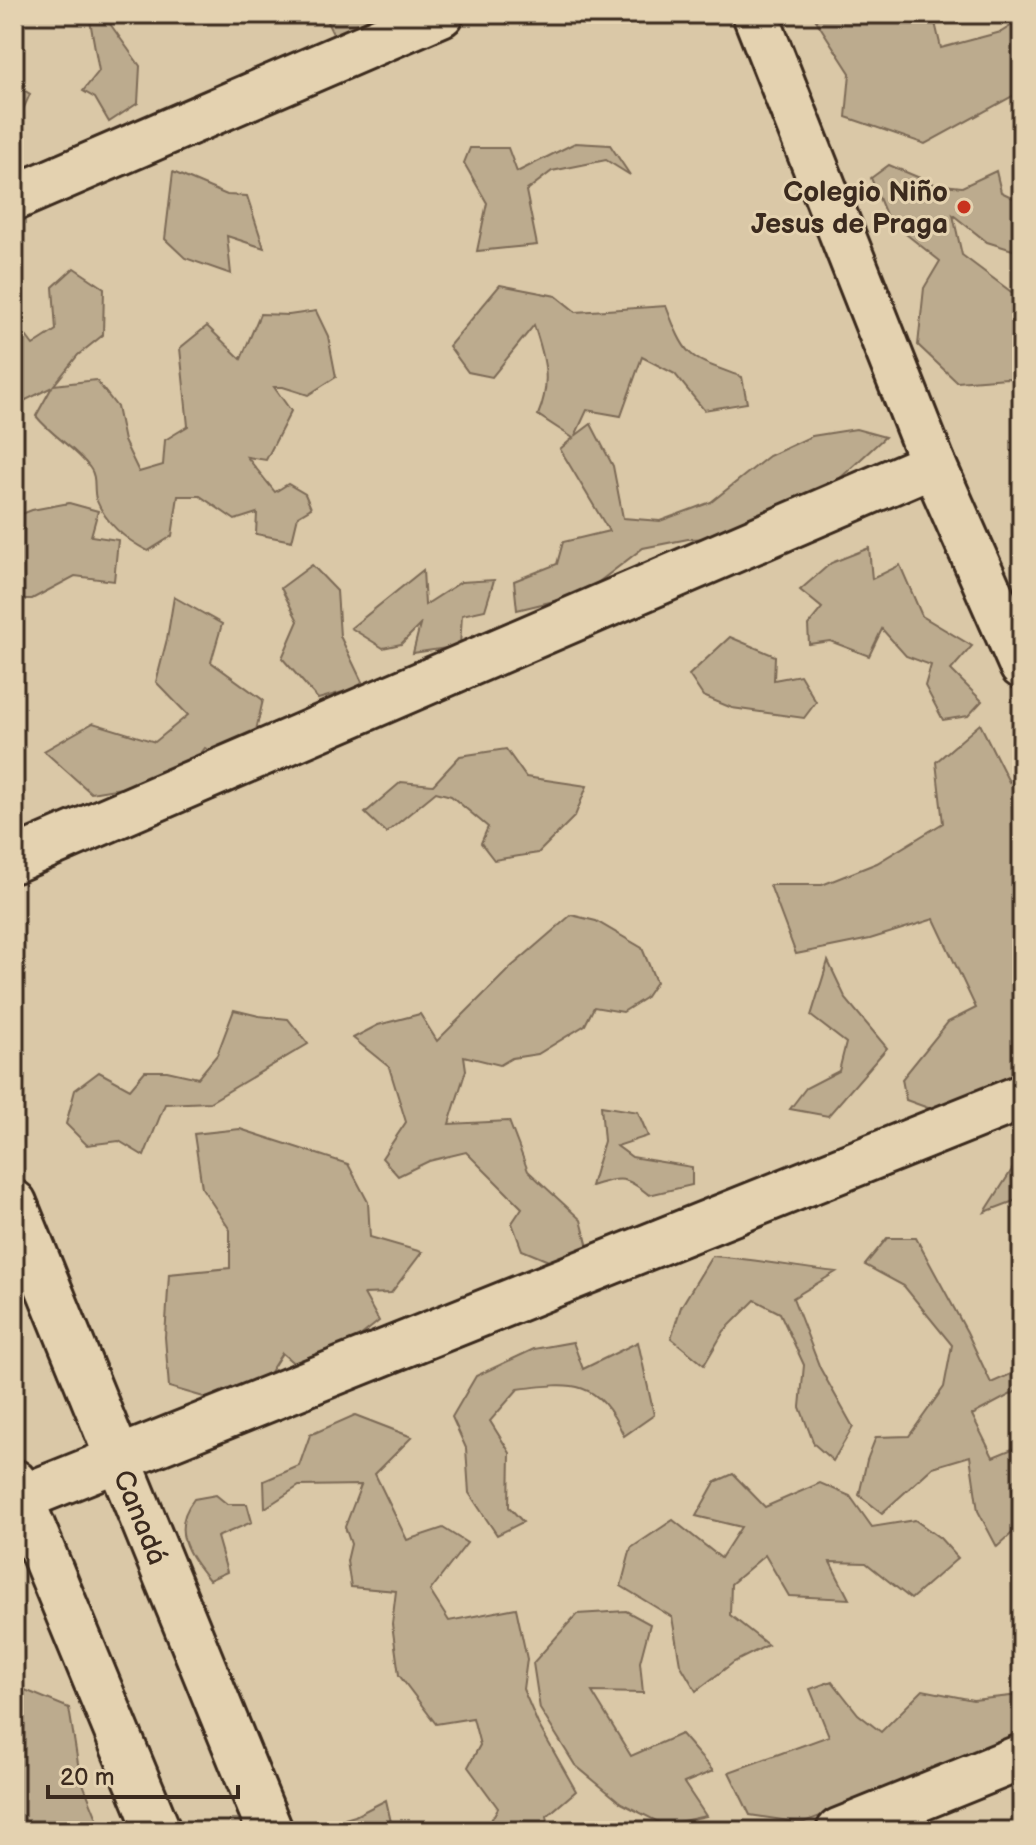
<svg xmlns="http://www.w3.org/2000/svg" width="1036" height="1845" font-family="'Balsamiq Sans',sans-serif">
<style>
.green{fill:#bcab8e;stroke:#7c6a56;stroke-width:2}
.lines{fill:none;stroke-linecap:round;stroke-linejoin:round}
.minor-casing{stroke:#3b2a1e;stroke-width:50}
.minor{stroke:#e4d2b0;stroke-width:44}
.poi-dot{fill:#c8321e;stroke:#e4d2b0;stroke-width:3}
.labels{text-anchor:middle;stroke-width:6;stroke-linejoin:round;paint-order:stroke}
.poi-label{font-size:28px;font-weight:bold;fill:#3b2a1e;stroke:#e4d2b0;text-anchor:end}
.street-label{font-size:28px;fill:#3b2a1e;stroke:#e4d2b0}
</style>
<rect width="100%" height="100%" fill="#dac8a7"/>
<filter id="ink" filterUnits="userSpaceOnUse"><feTurbulence type="fractalNoise" baseFrequency=".0125" numOctaves="2"/><feDisplacementMap in="SourceGraphic" scale="16" xChannelSelector="R" yChannelSelector="G"/><feConvolveMatrix kernelMatrix="1 2 1 2 8 2 1 2 1" color-interpolation-filters="sRGB"/></filter>
<g filter="url(#ink)">
<g class="green">
<path d="M 103,14 L 140,66 L 138,103 L 109,122 L 95,98 L 83,91 L 99,71 L 89,15 Z"/>
<path d="M 323,14 L 414,14 L 341,50 Z"/>
<path d="M 812,14 L 933,14 L 941,48 L 1001,32 L 1022,19 L 1022,91 L 925,144 L 846,117 L 850,73 Z"/>
<path d="M 14,84 L 30,94 L 14,130 Z"/>
<path d="M 575,143 L 610,145 L 630,175 L 606,160 L 552,171 L 526,191 L 537,245 L 477,251 L 487,203 L 464,163 L 470,148 L 508,148 L 517,172 Z"/>
<path d="M 889,165 L 934,184 L 962,187 L 996,171 L 1001,192 L 1022,202 L 1022,253 L 987,242 L 953,215 L 962,255 L 1022,300 L 1022,380 L 1007,378 L 957,382 L 918,345 L 924,288 L 940,261 L 888,220 L 871,178 Z"/>
<path d="M 173,172 L 227,195 L 247,196 L 264,248 L 227,236 L 231,274 L 185,258 L 165,239 Z"/>
<path d="M 74,268 L 104,288 L 103,335 L 78,355 L 54,385 L 96,380 L 117,407 L 124,441 L 139,472 L 163,465 L 165,440 L 188,426 L 180,348 L 207,326 L 241,359 L 260,314 L 289,315 L 316,311 L 328,336 L 336,377 L 308,395 L 283,387 L 274,387 L 291,411 L 266,460 L 247,457 L 275,492 L 288,484 L 305,494 L 311,508 L 298,516 L 292,541 L 256,534 L 257,513 L 235,520 L 200,496 L 178,496 L 172,536 L 148,551 C 125,539 106,524 96,499 C 93,488 97,477 90,468 C 75,447 54,438 36,416 L 52,387 L 24,401 L 14,397 L 14,320 L 33,345 L 56,330 L 53,287 Z"/>
<path d="M 500,285 L 556,296 L 576,312 L 666,306 C 687,361 688,357 742,377 L 747,403 L 704,410 L 675,374 L 642,357 L 621,416 L 587,410 L 575,436 L 591,424 L 613,466 L 623,518 L 660,521 L 711,502 L 769,456 L 812,436 L 856,429 L 885,437 L 777,536 L 688,539 L 643,548 L 583,594 L 517,610 L 514,581 L 557,564 L 563,542 L 609,531 L 560,449 L 573,438 L 538,415 C 552,382 545,358 534,325 L 492,377 L 468,372 L 449,346 Z"/>
<path d="M 69,503 L 98,511 L 91,536 L 118,540 L 114,581 L 75,576 L 32,599 L 14,599 L 14,517 L 32,510 Z"/>
<path d="M 869,548 L 872,579 L 900,565 L 922,616 L 972,646 L 951,670 L 982,701 L 968,716 L 943,720 L 925,686 L 931,665 L 906,656 L 882,629 L 869,656 L 830,641 L 809,644 L 808,625 L 822,608 L 800,590 L 831,563 Z"/>
<path d="M 312,565 L 337,591 L 340,636 L 364,686 L 318,699 L 282,658 L 298,621 L 281,588 Z"/>
<path d="M 423,570 L 425,605 L 461,582 L 494,580 L 485,610 L 462,615 L 460,646 L 413,653 L 420,625 L 401,644 L 383,648 L 351,628 Z"/>
<path d="M 174,597 L 222,624 L 211,662 L 263,700 L 255,735 L 221,757 L 205,748 L 182,778 L 91,793 L 44,751 L 93,723 L 155,742 L 188,715 L 156,682 L 167,639 Z"/>
<path d="M 730,637 L 775,656 L 774,680 L 800,675 L 816,702 L 804,718 L 732,708 L 703,696 L 689,675 Z"/>
<path d="M 980,724 L 1009,782 L 1022,772 L 1022,1072 L 964,1121 L 906,1100 L 902,1079 L 948,1022 L 976,1008 L 934,919 L 870,939 L 796,954 L 770,885 L 822,885 L 877,863 L 943,823 L 936,762 Z"/>
<path d="M 506,749 L 526,777 L 587,786 L 575,816 L 538,853 L 494,860 L 481,843 L 488,827 L 451,796 L 436,792 L 386,833 L 365,813 L 401,782 L 433,785 L 460,756 Z"/>
<path d="M 571,915 L 596,921 L 642,948 L 656,982 L 645,998 L 623,1012 L 594,1007 L 585,1025 L 538,1054 L 512,1058 L 500,1065 L 464,1056 L 466,1070 L 449,1124 L 509,1121 L 528,1171 L 581,1220 L 588,1247 L 563,1267 L 522,1250 L 512,1223 L 522,1208 L 466,1152 L 429,1161 L 398,1176 L 382,1158 L 406,1122 L 389,1067 L 353,1038 L 378,1025 L 420,1014 L 437,1041 L 511,967 Z"/>
<path d="M 828,961 L 846,999 L 887,1048 L 828,1116 L 790,1109 L 806,1088 L 839,1071 L 846,1043 L 811,1016 Z"/>
<path d="M 234,1010 L 259,1016 L 288,1019 L 308,1044 L 210,1102 L 165,1104 L 144,1156 L 119,1141 L 87,1145 L 66,1124 L 75,1090 L 99,1072 L 130,1089 L 145,1071 L 167,1071 L 198,1078 L 217,1055 Z"/>
<path d="M 601,1106 L 638,1112 L 648,1136 L 617,1146 L 632,1157 L 692,1167 L 692,1185 L 649,1195 C 625,1175 621,1177 591,1186 L 604,1141 Z"/>
<path d="M 240,1129 L 348,1164 L 368,1202 L 370,1237 L 422,1252 L 391,1293 L 364,1294 L 379,1321 L 349,1345 L 314,1381 L 282,1353 L 263,1383 L 207,1398 L 169,1387 L 165,1337 L 169,1274 L 230,1268 L 230,1230 L 202,1188 L 194,1134 Z"/>
<path d="M 1022,1164 L 1022,1198 L 985,1212 L 1015,1165 Z"/>
<path d="M 887,1238 L 916,1238 L 967,1332 L 991,1383 L 1022,1369 L 1022,1386 L 1019,1390 L 972,1415 L 993,1457 L 1022,1445 L 1022,1481 L 1012,1486 L 1020,1526 L 997,1547 L 978,1511 L 970,1456 L 933,1467 L 882,1513 L 859,1495 L 867,1460 L 876,1437 L 909,1436 L 944,1387 L 952,1345 L 904,1286 L 865,1265 Z"/>
<path d="M 712,1256 C 754,1259 794,1267 836,1272 L 793,1298 L 820,1368 L 853,1427 L 833,1461 L 814,1444 L 800,1407 L 804,1365 L 780,1313 L 755,1300 L 724,1331 L 704,1365 L 671,1338 L 681,1307 Z"/>
<path d="M 573,1342 L 583,1369 L 638,1342 L 654,1415 L 624,1436 C 598,1379 574,1382 518,1389 L 490,1421 L 510,1453 L 509,1507 L 523,1522 L 497,1535 L 469,1493 L 466,1448 L 452,1417 L 476,1376 L 534,1349 Z"/>
<path d="M 355,1415 L 412,1437 L 375,1474 L 407,1540 L 443,1528 L 467,1543 L 430,1591 L 449,1621 L 516,1608 L 527,1659 L 523,1689 L 538,1724 L 576,1791 L 547,1816 L 550,1831 L 485,1831 L 498,1808 L 468,1767 L 480,1745 L 473,1718 L 436,1724 L 399,1675 L 392,1624 L 396,1591 L 351,1587 L 347,1561 L 351,1544 L 345,1527 L 361,1485 L 299,1486 L 265,1508 L 264,1481 L 299,1466 L 310,1435 Z"/>
<path d="M 733,1474 L 765,1507 L 820,1483 L 850,1496 L 872,1527 L 915,1520 L 940,1538 L 958,1558 L 911,1599 L 866,1563 L 830,1562 L 849,1599 L 789,1596 L 765,1555 L 731,1584 L 730,1615 L 768,1645 L 734,1662 L 696,1691 L 680,1664 L 672,1617 L 621,1586 L 631,1548 L 673,1520 L 721,1558 L 741,1527 L 696,1516 L 715,1482 Z"/>
<path d="M 216,1495 L 227,1504 L 247,1504 L 252,1522 L 217,1537 L 227,1572 L 209,1580 C 188,1554 170,1530 194,1499 Z"/>
<path d="M 626,1611 L 650,1624 L 640,1662 L 643,1693 L 592,1692 L 631,1756 L 681,1734 L 713,1771 L 684,1783 L 706,1816 L 664,1825 L 621,1803 L 575,1765 L 540,1709 L 533,1663 L 577,1614 Z"/>
<path d="M 14,1681 L 20,1688 L 69,1708 L 80,1776 L 102,1831 L 14,1831 Z"/>
<path d="M 832,1681 L 858,1714 L 881,1732 L 923,1690 L 973,1700 L 1020,1695 L 1022,1687 L 1022,1739 L 802,1823 L 750,1815 L 729,1772 L 829,1736 L 810,1689 Z"/>
<path d="M 386,1800 L 393,1831 L 335,1831 L 331,1823 L 355,1816 Z"/>
<path d="M 568,1822 L 609,1824 L 615,1831 L 561,1831 Z"/>
</g>
<g class="lines">
<defs>
<g id="minor">
<path d="M 755,14 L 933,464 L 1022,666"/>
<path d="M 14,198 L 441,14"/>
<path d="M 14,860 L 933,464"/>
<path d="M 14,1203 L 270,1831"/>
<path d="M 14,1482 L 158,1831"/>
<path d="M 21,1498 L 1022,1097"/>
<path d="M 839,1831 L 1022,1757"/>
</g>
</defs>
<use href="#minor" class="minor-casing"/>
<use href="#minor" class="minor"/>
</g>
</g>
<circle class="poi-dot" cx="964" cy="207" r="8"/>
<g class="labels">
<g class="poi-label">
<text x="948" y="201">Colegio Niño<tspan x="948" dy="32">Jesus de Praga</tspan></text>
</g>
<g class="street-label">
<text transform="translate(141 1517) rotate(68)" y="10">Canadá</text>
</g>
</g>
<rect width="1036" height="1845" fill="none" stroke="#e4d2b0" stroke-width="48"/>
<rect x="24" y="24" width="988" height="1797" fill="none" stroke="#3b2a1e" stroke-width="3" filter="url(#ink)"/>
<path d="M48 1785v12h190v-12" fill="none" stroke="#3b2a1e" stroke-width="4"/>
<text x="60" y="1785" font-size="24" fill="#3b2a1e" stroke="#e4d2b0" stroke-width="6" paint-order="stroke">20 m</text>
</svg>
